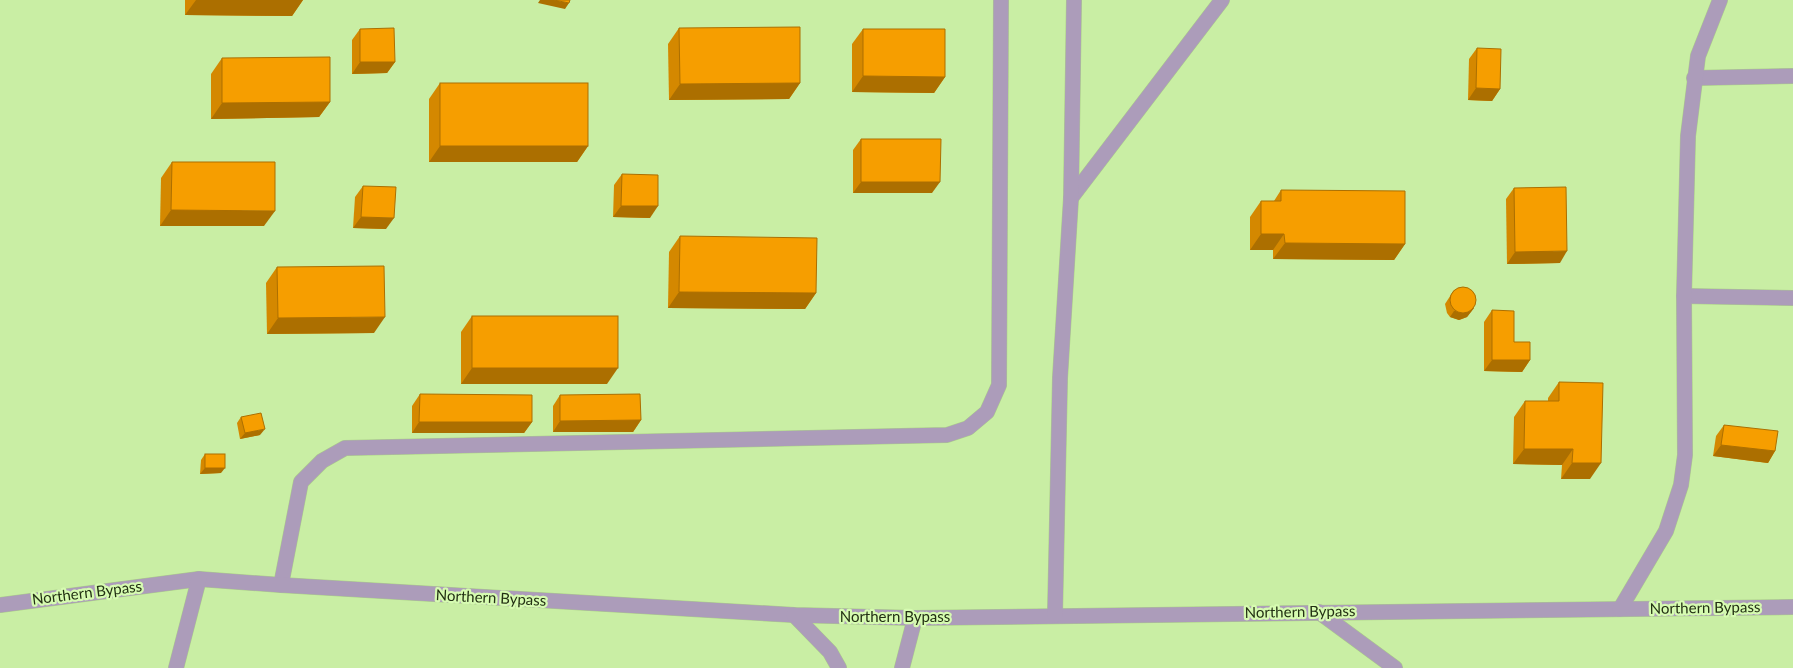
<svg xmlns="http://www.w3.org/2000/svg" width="1793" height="668" font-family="Lato,sans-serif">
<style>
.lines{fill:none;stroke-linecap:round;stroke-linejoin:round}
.minor-casing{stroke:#abcc8a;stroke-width:16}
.minor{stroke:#ac9cba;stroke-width:15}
.wall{fill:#d48800}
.shaded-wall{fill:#ac6f00}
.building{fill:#f69e00;stroke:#ac6f00}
.labels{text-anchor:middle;stroke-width:4.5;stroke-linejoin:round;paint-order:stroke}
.street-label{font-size:15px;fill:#223013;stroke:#d6fbb1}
</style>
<rect width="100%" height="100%" fill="#c9eea4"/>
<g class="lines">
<defs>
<g id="minor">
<path d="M 1694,78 L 1793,76"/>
<path d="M 1071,198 L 1222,0"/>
<path d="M 1684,296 L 1793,298"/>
<path d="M 281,585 L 301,482 L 322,461 L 345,448 L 947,435 L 968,428 L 987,412 L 999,385 L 1001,0"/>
<path d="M 0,605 L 199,579 L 281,585 L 794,615 L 915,618 L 1793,607"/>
<path d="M 1620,609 L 1666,531 L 1681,485 L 1685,455 L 1684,296 L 1688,136 L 1698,56 L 1720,0"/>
<path d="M 1319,612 L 1395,668"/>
<path d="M 794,615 L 830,652 L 839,668"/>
<path d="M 1055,615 L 1060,378 L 1071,198 L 1074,0"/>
<path d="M 176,668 L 199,579"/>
<path d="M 902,668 L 915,618"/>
</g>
</defs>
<use href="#minor" class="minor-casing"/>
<use href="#minor" class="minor"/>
</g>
<g class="wall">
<path d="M 185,0 L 303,0 L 292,16 L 185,15 Z"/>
<path d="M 679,28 L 800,83 L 789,99 L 669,100 L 668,44 Z"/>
<path d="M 360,29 L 395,62 L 387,73 L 352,74 L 352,40 Z"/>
<path d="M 863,29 L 945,77 L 934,93 L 852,92 L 852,44 Z"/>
<path d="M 1477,48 L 1500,89 L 1492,101 L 1468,100 L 1469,59 Z"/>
<path d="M 222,58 L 330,102 L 319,117 L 211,119 L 211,74 Z"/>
<path d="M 440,83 L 588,146 L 577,162 L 429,162 L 429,99 Z"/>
<path d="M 861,139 L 932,193 L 853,193 L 853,150 Z"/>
<path d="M 172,162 L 264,226 L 160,226 L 161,178 Z"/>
<path d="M 622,174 L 650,218 L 613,217 L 614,185 Z"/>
<path d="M 363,186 L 386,229 L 353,228 L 355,197 Z"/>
<path d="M 1514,188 L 1560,263 L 1507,264 L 1506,199 Z"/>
<path d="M 1281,190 L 1405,244 L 1394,260 L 1273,259 L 1273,250 L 1250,250 L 1250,217 L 1261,201 L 1274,201 Z"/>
<path d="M 680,236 L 816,293 L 805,309 L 668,308 L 669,252 Z"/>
<path d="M 277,267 L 374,333 L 267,334 L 266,283 Z"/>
<path d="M 1454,290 L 1474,308 L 1467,317 L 1459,320 L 1450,317 L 1447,313 L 1445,304 Z"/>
<path d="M 1492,310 L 1514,342 L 1530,360 L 1522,372 L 1484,371 L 1484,322 Z"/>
<path d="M 472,316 L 607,384 L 461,384 L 461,332 Z"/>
<path d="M 1559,382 L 1590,479 L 1561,479 L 1562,465 L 1513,464 L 1514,417 L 1525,401 L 1548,401 L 1548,398 Z"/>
<path d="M 420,394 L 532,422 L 524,433 L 412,433 L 412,406 Z"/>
<path d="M 560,395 L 641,420 L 633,432 L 553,432 L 553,406 Z"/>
<path d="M 241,417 L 260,435 L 240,439 L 237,423 Z"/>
<path d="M 1724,425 L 1775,451 L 1768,463 L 1713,456 L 1716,436 Z"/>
<path d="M 205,454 L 221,473 L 200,474 L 201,460 Z"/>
</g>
<g class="shaded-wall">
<path d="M 196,0 L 303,0 L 292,16 L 185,15 Z"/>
<path d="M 540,0 L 554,0 L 569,3 L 565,9 L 538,3 Z"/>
<path d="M 360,62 L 395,62 L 387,73 L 352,74 Z"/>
<path d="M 863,76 L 945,77 L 934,93 L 852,92 Z"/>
<path d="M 800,83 L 789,99 L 669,100 L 680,84 Z"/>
<path d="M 1476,88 L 1500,89 L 1492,101 L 1468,100 Z"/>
<path d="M 330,102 L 319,117 L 211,119 L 222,103 Z"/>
<path d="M 440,146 L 588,146 L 577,162 L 429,162 Z"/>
<path d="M 861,182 L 940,182 L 932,193 L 853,193 Z"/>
<path d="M 621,206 L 658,206 L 650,218 L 613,217 Z"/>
<path d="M 171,210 L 275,211 L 264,226 L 160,226 Z"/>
<path d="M 361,217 L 394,218 L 386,229 L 353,228 Z"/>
<path d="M 1261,234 L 1284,234 L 1273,250 L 1250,250 Z"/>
<path d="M 1285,243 L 1405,244 L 1394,260 L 1273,259 Z"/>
<path d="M 1567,251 L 1560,263 L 1507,264 L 1515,252 Z"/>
<path d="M 679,292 L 816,293 L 805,309 L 668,308 Z"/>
<path d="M 1474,308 L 1467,317 L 1459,320 L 1450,317 L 1454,311 Z"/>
<path d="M 385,317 L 374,333 L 267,334 L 278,318 Z"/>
<path d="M 1492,360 L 1530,360 L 1522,372 L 1484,371 Z"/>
<path d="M 472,368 L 618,368 L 607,384 L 461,384 Z"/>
<path d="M 641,420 L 633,432 L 553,432 L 560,421 Z"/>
<path d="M 419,422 L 532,422 L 524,433 L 412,433 Z"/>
<path d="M 265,429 L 260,435 L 240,439 L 245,433 Z"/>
<path d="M 1721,445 L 1775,451 L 1768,463 L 1713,456 Z"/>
<path d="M 1524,449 L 1573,449 L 1562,465 L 1513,464 Z"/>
<path d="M 1572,463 L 1601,463 L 1590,479 L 1561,479 Z"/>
<path d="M 205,468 L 225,468 L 221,473 L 200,474 Z"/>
</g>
<g class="building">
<path d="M 554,0 L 570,0 L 569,3 Z"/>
<path d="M 800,27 L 800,83 L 680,84 L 679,28 Z"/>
<path d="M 394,28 L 395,62 L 360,62 L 360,29 Z"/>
<path d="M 863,29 L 945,29 L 945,77 L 863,76 Z"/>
<path d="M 1477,48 L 1501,49 L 1500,89 L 1476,88 Z"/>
<path d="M 330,57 L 330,102 L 222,103 L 222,58 Z"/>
<rect x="440" y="83" width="148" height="63"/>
<path d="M 861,139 L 941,139 L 940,182 L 861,182 Z"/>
<path d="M 172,162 L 275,162 L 275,211 L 171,210 Z"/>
<path d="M 622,174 L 658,175 L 658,206 L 621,206 Z"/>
<path d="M 363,186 L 396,187 L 394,218 L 361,217 Z"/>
<path d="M 1566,187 L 1567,251 L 1515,252 L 1514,188 Z"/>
<path d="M 1281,190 L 1405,191 L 1405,244 L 1285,243 L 1284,234 L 1261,234 L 1261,201 L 1281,201 Z"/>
<path d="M 680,236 L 817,238 L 816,293 L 679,292 Z"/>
<path d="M 384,266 L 385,317 L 278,318 L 277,267 Z"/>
<circle cx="1463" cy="300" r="13"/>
<path d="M 1492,310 L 1514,311 L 1514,342 L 1530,342 L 1530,360 L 1492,360 Z"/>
<rect x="472" y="316" width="146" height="52"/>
<path d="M 1559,382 L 1603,383 L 1601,463 L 1572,463 L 1573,449 L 1524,449 L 1525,401 L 1559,401 Z"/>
<path d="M 420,394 L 532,395 L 532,422 L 419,422 Z"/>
<path d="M 640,394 L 641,420 L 560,421 L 560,395 Z"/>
<path d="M 261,413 L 265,429 L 245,433 L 241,417 Z"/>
<path d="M 1724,425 L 1778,431 L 1775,451 L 1721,445 Z"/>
<rect x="205" y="454" width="20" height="14"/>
</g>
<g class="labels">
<g class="street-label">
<text transform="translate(87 593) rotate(-7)" y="5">Northern Bypass</text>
<text transform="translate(491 598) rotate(3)" y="5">Northern Bypass</text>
<text transform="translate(1705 608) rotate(-1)" y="5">Northern Bypass</text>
<text transform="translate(1300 612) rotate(-1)" y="5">Northern Bypass</text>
<text x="895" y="622">Northern Bypass</text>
</g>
</g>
</svg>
